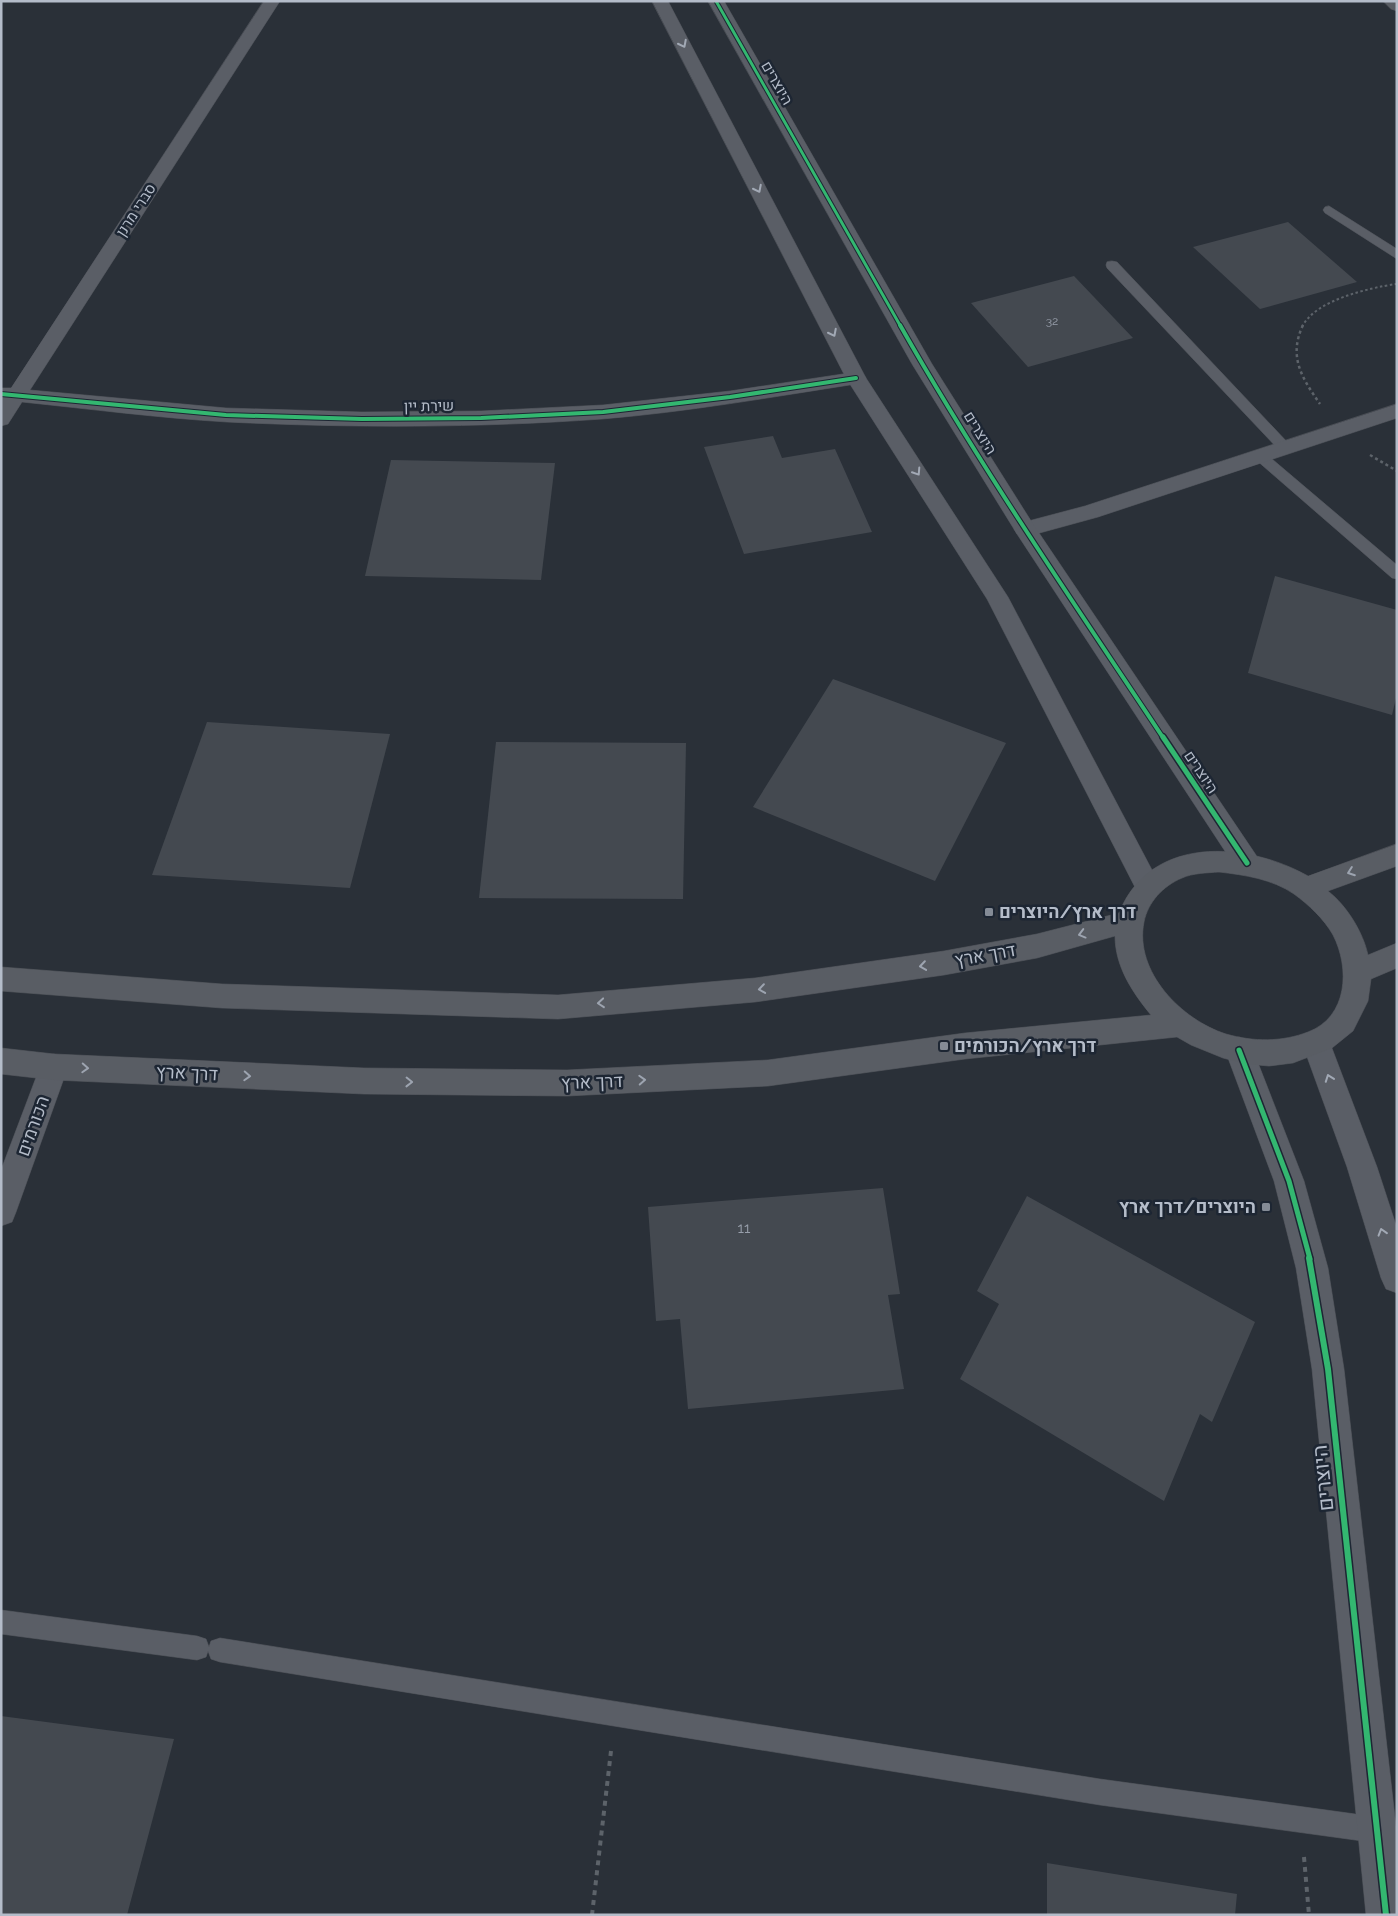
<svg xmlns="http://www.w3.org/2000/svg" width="1398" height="1916" font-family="Raleway,Heebo,sans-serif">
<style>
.building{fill:#444950}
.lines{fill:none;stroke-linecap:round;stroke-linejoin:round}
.service-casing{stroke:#484c53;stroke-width:1}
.minor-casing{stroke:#484c53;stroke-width:1}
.tertiary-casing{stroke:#484c53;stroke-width:1}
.secondary-casing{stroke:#484c53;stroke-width:1}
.path-far2{stroke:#5d636a;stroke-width:2;stroke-dasharray:2.5 2.5;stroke-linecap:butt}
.path-far1{stroke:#5d636a;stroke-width:2.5;stroke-dasharray:3 3;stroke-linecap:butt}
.path{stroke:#5d636a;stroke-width:4;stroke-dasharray:5 5;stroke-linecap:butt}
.service{fill:#5a5e66;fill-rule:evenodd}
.minor{fill:#5a5e66;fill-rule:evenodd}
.tertiary{fill:#5a5e66;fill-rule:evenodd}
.secondary{fill:#595d64;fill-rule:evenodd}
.cycleway-far3-casing{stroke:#1d2633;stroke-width:5}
.cycleway-far2-casing{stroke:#1d2633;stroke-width:6}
.cycleway-far1-casing{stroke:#1d2633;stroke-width:8}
.cycleway-casing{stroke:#1d2633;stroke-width:9}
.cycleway-far3{stroke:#33b770;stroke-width:3}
.cycleway-far2{stroke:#33b770;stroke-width:4}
.cycleway-far1{stroke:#33b770;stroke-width:5}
.cycleway{stroke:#33b770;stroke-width:6}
.oneway{stroke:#a2a9b5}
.oneway2{stroke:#9da4b0}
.poi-dot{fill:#848b96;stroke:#1d2633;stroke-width:2}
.labels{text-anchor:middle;stroke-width:5;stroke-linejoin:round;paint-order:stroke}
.far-number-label{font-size:12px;fill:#989fab}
.far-street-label{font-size:15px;fill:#b4bcc9;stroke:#1d2633}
.number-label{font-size:15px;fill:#989fab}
.poi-label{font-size:18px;font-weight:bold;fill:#b4bcc9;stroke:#1d2633;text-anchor:start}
.street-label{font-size:18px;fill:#b4bcc9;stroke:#1d2633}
.near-street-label{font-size:21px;fill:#b4bcc9;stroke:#1d2633}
</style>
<rect width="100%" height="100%" fill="#2a3038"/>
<g class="building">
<path d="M 1288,222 L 1357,282 L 1260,309 L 1193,247 Z"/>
<path d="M 1074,276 L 1133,338 L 1028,367 L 971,303 Z"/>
<path d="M 773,436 L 782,458 L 835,449 L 872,532 L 744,554 L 704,447 Z"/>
<path d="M 391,460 L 555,463 L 541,580 L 365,576 Z"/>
<path d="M 1275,576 L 1397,610 L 1397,694 L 1392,715 L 1248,673 Z"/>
<path d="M 833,679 L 1006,743 L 935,881 L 753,807 Z"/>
<path d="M 207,722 L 390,734 L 350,888 L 152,875 Z"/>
<path d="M 496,742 L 686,743 L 683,899 L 479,898 Z"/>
<path d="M 883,1188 L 900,1294 L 888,1295 L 904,1389 L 688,1409 L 680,1319 L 656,1321 L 648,1207 Z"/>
<path d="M 1027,1196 L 1255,1322 L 1212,1422 L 1200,1414 L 1164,1501 L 960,1379 L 999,1304 L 977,1291 Z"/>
<path d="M 1,1716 L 174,1739 L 127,1915 L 1,1915 Z"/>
<path d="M 1047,1863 L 1237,1894 L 1235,1915 L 1047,1915 Z"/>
</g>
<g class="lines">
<defs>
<g id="service">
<path d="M 1329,206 L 1397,249 L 1397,259 L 1325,213 L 1323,210 L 1325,207 Z"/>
<path d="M 1112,261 L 1117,262 L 1290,445 L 1292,448 L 1290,451 L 1280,451 L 1107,268 L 1106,265 L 1107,262 Z"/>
<path d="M 1260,451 L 1265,453 L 1397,565 L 1397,579 L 1392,578 L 1255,459 L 1253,456 L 1255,453 Z"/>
<path d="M 1,1610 L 197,1636 L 206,1639 L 209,1647 L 211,1641 L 220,1638 L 1100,1779 L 1377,1817 L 1386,1821 L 1390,1830 L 1386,1839 L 1377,1843 L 1100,1805 L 220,1662 L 211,1659 L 208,1651 L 206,1657 L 197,1660 L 1,1634 Z"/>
</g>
<g id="minor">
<path d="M 264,1 L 280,1 L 30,390 L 226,408 L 362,412 L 481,411 L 603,405 L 730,391 L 856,372 L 863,374 L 866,378 L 863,382 L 856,384 C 772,397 687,412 602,419 C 477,428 352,428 227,422 C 159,418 90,409 22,402 L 8,424 L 1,426 L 1,388 L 11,388 Z"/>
<path d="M 1397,404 L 1397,418 L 1098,517 L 1025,537 L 1017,534 L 1014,529 L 1017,524 L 1085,506 Z"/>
<path d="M 54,1054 L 64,1058 L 68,1067 L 16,1212 L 12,1222 L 1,1226 L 1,1170 L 40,1067 L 44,1058 Z"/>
</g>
<g id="tertiary">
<path d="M 652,1 L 668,1 L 866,378 L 1008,597 L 1161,887 L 1157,895 L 1148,898 L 1139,895 L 987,599 L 846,378 Z"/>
<path d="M 708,1 L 724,1 L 932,364 L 1033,524 L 1256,855 L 1260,863 L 1256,871 L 1247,874 L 1238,871 L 1017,534 L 912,364 Z"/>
<path d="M 1316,1030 L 1326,1034 L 1330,1043 L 1377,1167 L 1397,1228 L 1397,1293 L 1386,1289 L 1381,1278 L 1347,1167 L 1302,1043 L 1306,1034 Z"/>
<path d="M 1239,1037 L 1249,1041 L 1253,1050 L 1304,1181 L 1328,1268 L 1344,1369 L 1397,1835 L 1397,1915 L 1366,1915 L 1312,1369 L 1296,1268 L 1274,1181 L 1225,1050 L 1229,1041 Z"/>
</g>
<g id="secondary">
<path d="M 1383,1 L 1397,1 L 1397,11 L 1391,9 Z"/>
<path d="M 1397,844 L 1397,866 L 1328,891 C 1347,906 1363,932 1368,955 L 1397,943 L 1397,968 L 1371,979 L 1368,1001 L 1353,1031 L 1332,1048 L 1293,1063 L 1269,1066 L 1246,1064 L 1223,1058 L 1191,1045 L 1177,1037 L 965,1059 L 768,1086 L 567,1096 L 364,1094 L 54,1080 L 1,1074 L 1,1048 L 54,1054 L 364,1068 L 567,1070 L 768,1060 L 965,1033 L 1151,1015 C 1132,992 1115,966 1115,936 L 1037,958 L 944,975 L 755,1002 L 558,1019 L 222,1008 L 1,991 L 1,967 L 222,984 L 558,995 L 755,978 L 944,951 L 1037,934 L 1119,913 C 1150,835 1246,841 1308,876 ZM 1219,872 C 1245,875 1272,879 1294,894 C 1309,905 1324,919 1333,935 C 1350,968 1348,1017 1308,1032 C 1282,1042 1254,1042 1226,1034 C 1182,1020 1134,972 1144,922 C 1148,902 1163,886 1182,878 C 1193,873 1207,873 1219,872 Z"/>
</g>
</defs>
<use href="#service" class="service-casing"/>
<use href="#minor" class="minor-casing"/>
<use href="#tertiary" class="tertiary-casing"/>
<use href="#secondary" class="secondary-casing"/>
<path class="path-far2" d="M 1302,327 C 1315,300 1369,288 1396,284"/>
<g class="path-far1">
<path d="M 1303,325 C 1288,357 1302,378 1320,404"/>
<path d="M 1370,455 L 1397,471"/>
</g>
<g class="path">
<path d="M 1304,1857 L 1309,1915"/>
<path d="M 592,1915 L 611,1751"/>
</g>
<use href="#service" class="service"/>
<use href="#minor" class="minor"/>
<use href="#tertiary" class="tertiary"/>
<use href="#secondary" class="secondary"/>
<defs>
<path id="cycleway-far3" d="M 716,1 L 901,327"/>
<g id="cycleway-far2">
<path d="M 900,325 C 981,468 1074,603 1164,739"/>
<path d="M 1,394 L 226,415 L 362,419 L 481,418 L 603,412 L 730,397 L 856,378"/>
</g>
<g id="cycleway-far1">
<path d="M 1163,737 L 1247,863"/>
<path d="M 1239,1050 L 1289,1181 L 1310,1259"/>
</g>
<path id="cycleway" d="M 1309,1258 L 1328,1369 L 1386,1915"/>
</defs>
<use href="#cycleway-far3" class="cycleway-far3-casing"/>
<use href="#cycleway-far2" class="cycleway-far2-casing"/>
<use href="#cycleway-far1" class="cycleway-far1-casing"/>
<use href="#cycleway" class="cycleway-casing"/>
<use href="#cycleway-far3" class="cycleway-far3"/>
<use href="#cycleway-far2" class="cycleway-far2"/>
<use href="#cycleway-far1" class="cycleway-far1"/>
<use href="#cycleway" class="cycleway"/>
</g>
<defs><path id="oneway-chevron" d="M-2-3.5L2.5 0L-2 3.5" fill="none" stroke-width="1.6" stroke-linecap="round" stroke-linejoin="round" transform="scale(1.25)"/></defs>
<g class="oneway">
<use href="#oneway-chevron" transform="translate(683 44) rotate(63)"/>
<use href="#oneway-chevron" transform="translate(758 189) rotate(63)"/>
<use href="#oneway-chevron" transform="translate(833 333) rotate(63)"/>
<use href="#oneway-chevron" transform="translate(917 472) rotate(57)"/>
<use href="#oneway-chevron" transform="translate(1329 1078) rotate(-110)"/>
<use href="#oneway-chevron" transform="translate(1382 1232) rotate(-107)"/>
</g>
<g class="oneway2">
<use href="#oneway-chevron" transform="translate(1351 872) rotate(160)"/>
<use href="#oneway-chevron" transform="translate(1082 934) rotate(165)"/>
<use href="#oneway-chevron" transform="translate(923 966) rotate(172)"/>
<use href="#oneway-chevron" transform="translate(762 989) rotate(172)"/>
<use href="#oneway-chevron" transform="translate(601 1003) rotate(175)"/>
<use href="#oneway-chevron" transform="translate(85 1068) rotate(3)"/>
<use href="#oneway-chevron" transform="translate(247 1076) rotate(3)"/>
<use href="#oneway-chevron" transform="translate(642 1080) rotate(-3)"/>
<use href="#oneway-chevron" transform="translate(409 1082) rotate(1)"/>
</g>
<g class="poi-dot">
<rect x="984" y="907" width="10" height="10" rx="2.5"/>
<rect x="939" y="1041" width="10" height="10" rx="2.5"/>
<rect x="1261" y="1202" width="10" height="10" rx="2.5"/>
</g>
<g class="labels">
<g class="far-number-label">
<text x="1052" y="325">32</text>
</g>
<g class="far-street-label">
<text transform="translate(777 83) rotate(60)" y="5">היוצרים</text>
<text transform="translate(136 210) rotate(-57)" y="5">סברי מרנן</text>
<text transform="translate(429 406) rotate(-1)" y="5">שירת יין</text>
<text transform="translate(980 433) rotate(58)" y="5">היוצרים</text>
<text transform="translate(1201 772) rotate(56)" y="5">היוצרים</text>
</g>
<g class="number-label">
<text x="744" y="1233">11</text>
</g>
<g class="poi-label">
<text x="999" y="918">דרך ארץ/היוצרים</text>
<text x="954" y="1052">דרך ארץ/הכורמים</text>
<text x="1256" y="1213" text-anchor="end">היוצרים/דרך ארץ</text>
</g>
<g class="street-label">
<text transform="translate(985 955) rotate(-10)" y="6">דרך ארץ</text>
<text transform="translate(187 1073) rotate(3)" y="6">דרך ארץ</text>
<text transform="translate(592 1082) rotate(-2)" y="6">דרך ארץ</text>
<text transform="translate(33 1126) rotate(-70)" y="6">הכורמים</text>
</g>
<g class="near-street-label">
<text transform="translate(1323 1478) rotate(-96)" y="7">היוצרים</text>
</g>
</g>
<rect width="1398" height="1916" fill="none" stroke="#b4bcc9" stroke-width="5"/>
</svg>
